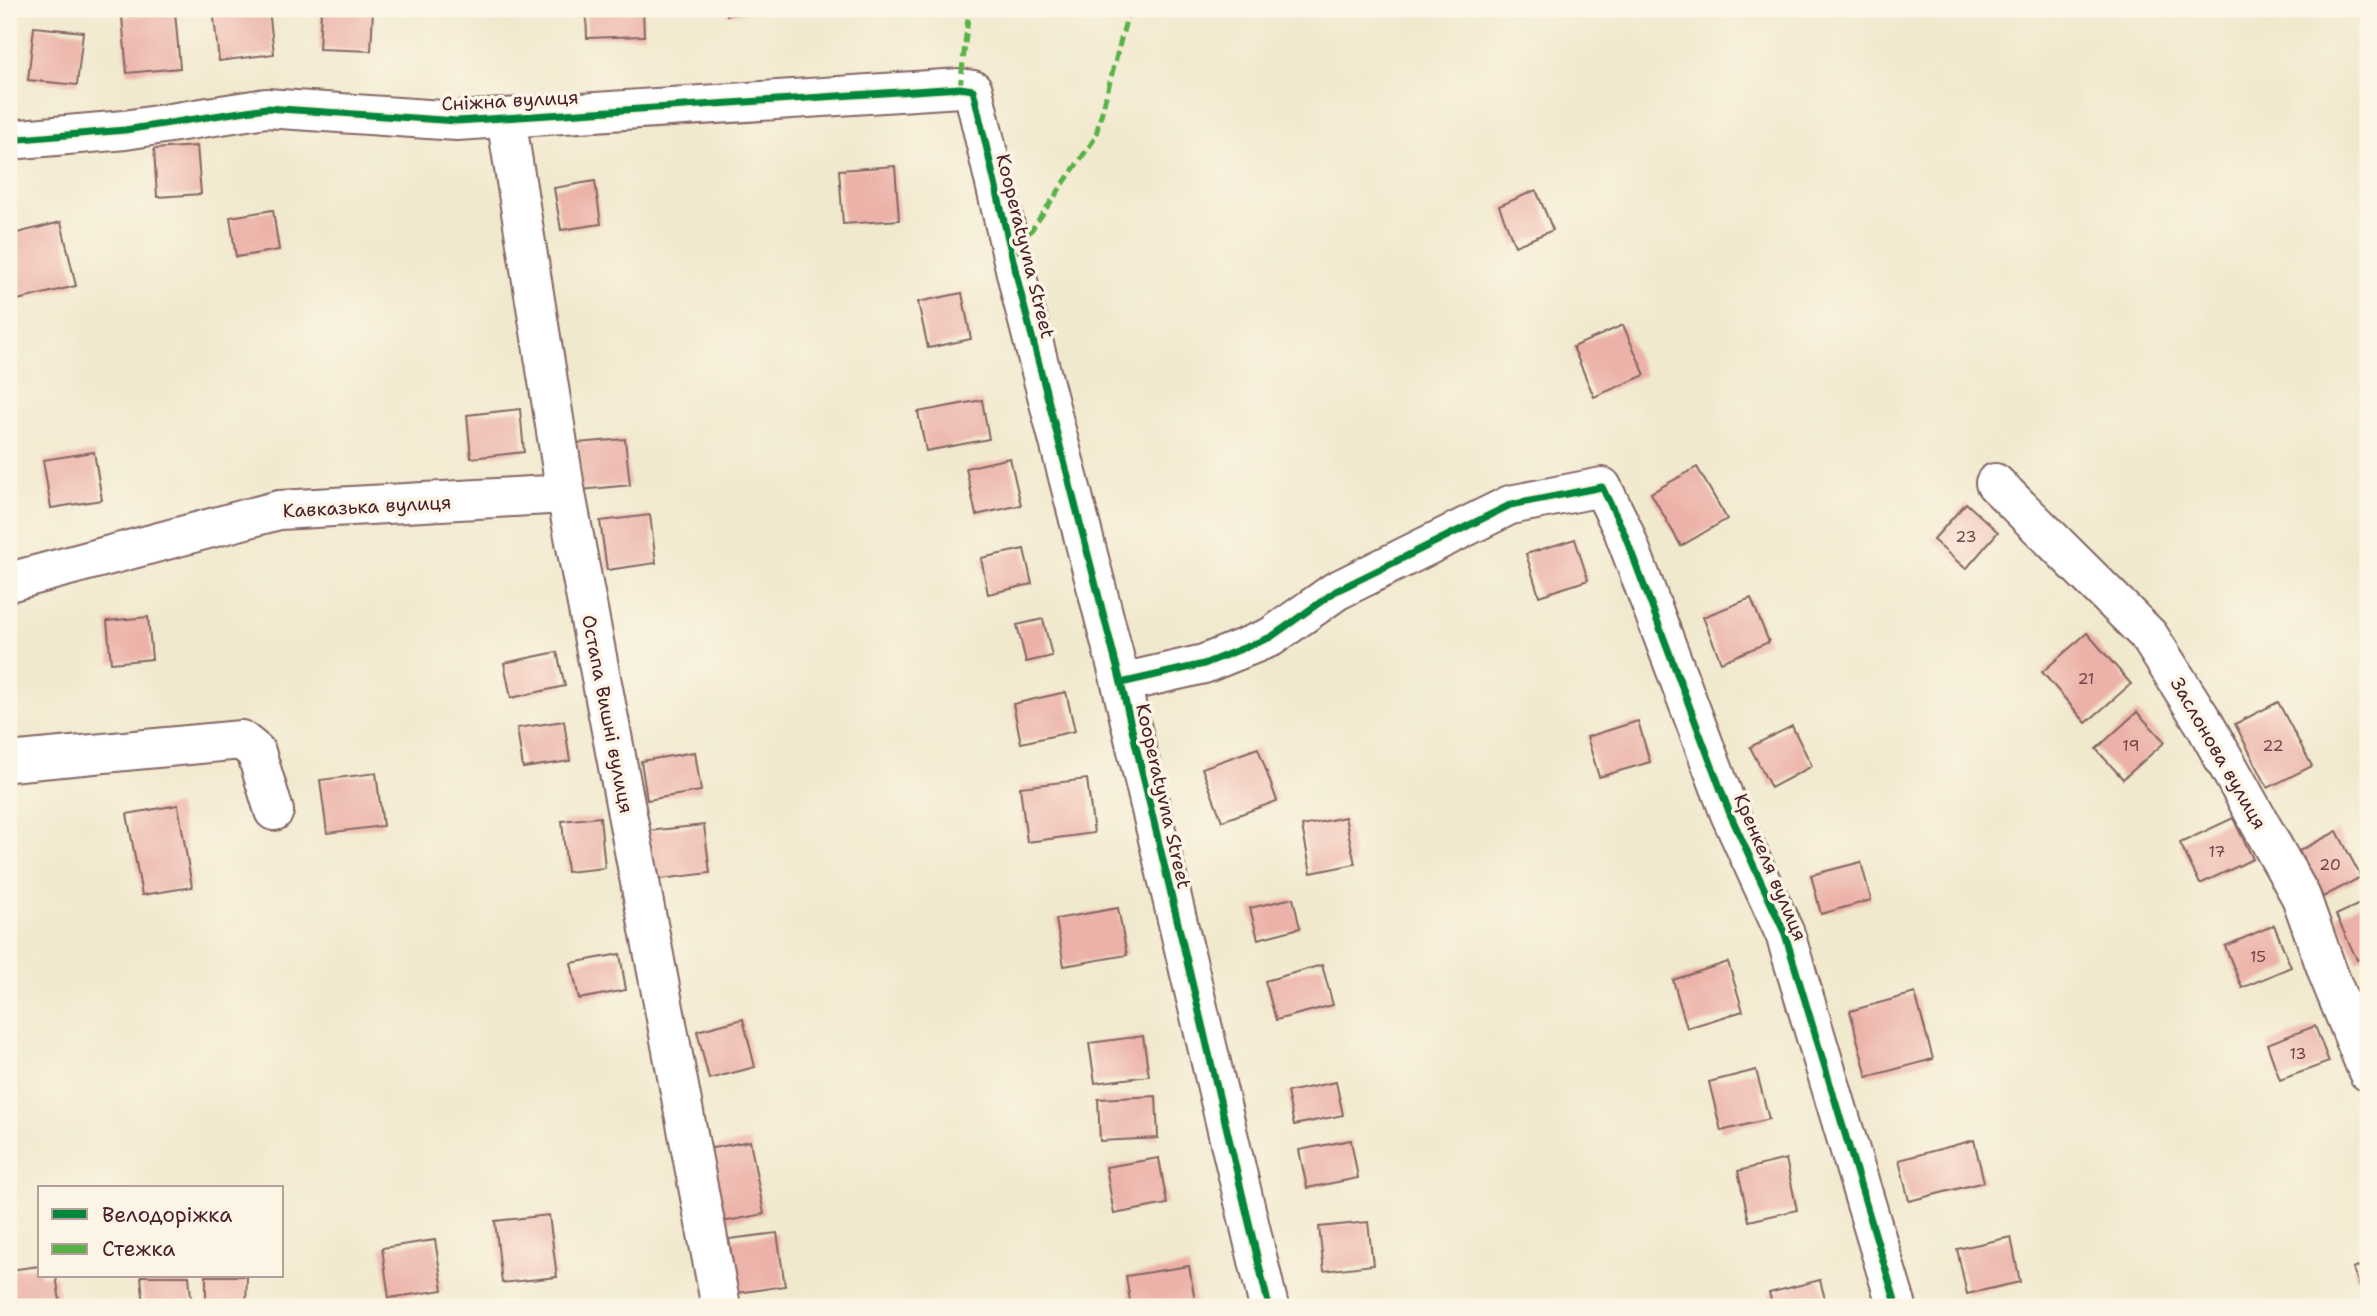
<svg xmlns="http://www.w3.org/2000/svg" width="2377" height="1316" font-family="'Shantell Sans',sans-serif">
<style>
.building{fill:#ecb2a9}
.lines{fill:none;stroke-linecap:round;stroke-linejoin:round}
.minor-casing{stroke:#846664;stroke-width:42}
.minor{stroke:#fff;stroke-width:38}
.quiet{stroke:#57b146;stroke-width:5;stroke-dasharray:10 5;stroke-linecap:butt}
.cycleway-casing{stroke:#fcf5e5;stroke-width:11}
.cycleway{stroke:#00873e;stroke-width:7}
.labels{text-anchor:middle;stroke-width:7;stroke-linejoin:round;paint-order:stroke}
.number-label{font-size:16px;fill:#72444a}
.street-label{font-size:19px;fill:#4a1f2b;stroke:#fcf5e5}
</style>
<rect width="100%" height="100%" fill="#fcf5e5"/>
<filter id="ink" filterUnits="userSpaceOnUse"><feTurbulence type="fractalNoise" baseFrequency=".0143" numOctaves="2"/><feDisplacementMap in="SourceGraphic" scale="14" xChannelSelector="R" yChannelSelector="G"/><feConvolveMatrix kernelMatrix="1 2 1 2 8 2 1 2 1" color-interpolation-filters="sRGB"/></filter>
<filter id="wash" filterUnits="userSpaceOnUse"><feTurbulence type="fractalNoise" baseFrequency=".00686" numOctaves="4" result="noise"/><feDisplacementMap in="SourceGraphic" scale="28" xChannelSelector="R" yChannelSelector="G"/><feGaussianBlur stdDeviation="1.57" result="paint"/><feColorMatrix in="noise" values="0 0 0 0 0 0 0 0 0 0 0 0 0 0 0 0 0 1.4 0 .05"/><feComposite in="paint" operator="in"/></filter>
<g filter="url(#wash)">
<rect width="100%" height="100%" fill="#f1e9ce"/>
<g id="blocks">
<g class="building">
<path d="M 213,9 L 269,9 L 274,54 L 219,61 Z"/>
<path d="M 321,9 L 373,9 L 371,51 L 319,49 Z"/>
<path d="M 586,9 L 643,9 L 644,36 L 587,38 Z"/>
<path d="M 726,9 L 765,9 L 765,10 L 727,15 Z"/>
<path d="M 175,12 L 180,68 L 127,73 L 122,17 Z"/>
<path d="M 34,27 L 83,32 L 77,85 L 28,80 Z"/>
<path d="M 197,146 L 201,194 L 157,197 L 154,149 Z"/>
<path d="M 895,166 L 899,220 L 843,224 L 839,170 Z"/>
<path d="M 595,181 L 601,224 L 561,230 L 554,188 Z"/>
<path d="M 1536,190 L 1553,230 L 1515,246 L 1499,206 Z"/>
<path d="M 273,210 L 279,250 L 236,257 L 230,217 Z"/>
<path d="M 61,222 L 76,286 L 9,302 L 9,235 Z"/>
<path d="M 962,293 L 971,339 L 928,348 L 918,302 Z"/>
<path d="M 1623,325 L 1645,375 L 1594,397 L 1573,347 Z"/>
<path d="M 982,400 L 989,439 L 926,451 L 918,412 Z"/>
<path d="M 520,409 L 524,452 L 471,458 L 467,415 Z"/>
<path d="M 625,439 L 630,485 L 581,490 L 577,443 Z"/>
<path d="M 94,452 L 102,500 L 51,508 L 43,460 Z"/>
<path d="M 1010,458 L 1021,505 L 976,515 L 966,468 Z"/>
<path d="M 1697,467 L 1727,519 L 1681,546 L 1651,493 Z"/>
<path d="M 1966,503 L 1998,532 L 1966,569 L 1933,540 Z"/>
<path d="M 650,515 L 656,563 L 607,570 L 600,521 Z"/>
<path d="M 1575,539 L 1588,580 L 1539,596 L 1526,554 Z"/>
<path d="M 1024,549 L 1032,584 L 988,594 L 981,558 Z"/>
<path d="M 1751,598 L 1769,642 L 1721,662 L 1703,617 Z"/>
<path d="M 148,617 L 152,659 L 111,663 L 107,621 Z"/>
<path d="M 1043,619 L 1052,656 L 1026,662 L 1017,625 Z"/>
<path d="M 2087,633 L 2131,684 L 2086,723 L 2042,672 Z"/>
<path d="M 557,652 L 565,686 L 511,698 L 504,663 Z"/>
<path d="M 1066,692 L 1075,731 L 1021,743 L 1013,704 Z"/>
<path d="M 2278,702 L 2312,766 L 2268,788 L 2235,724 Z"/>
<path d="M 2137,712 L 2165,742 L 2123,779 L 2096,749 Z"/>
<path d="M 564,721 L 570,761 L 523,768 L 517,728 Z"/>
<path d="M 1638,721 L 1650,762 L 1599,777 L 1587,737 Z"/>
<path d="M 1792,726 L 1812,766 L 1771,788 L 1750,747 Z"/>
<path d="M 1258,748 L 1277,801 L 1222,821 L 1202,768 Z"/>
<path d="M 695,752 L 701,791 L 647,800 L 641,761 Z"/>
<path d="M 376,773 L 383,826 L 327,833 L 320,780 Z"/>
<path d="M 1087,779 L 1094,833 L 1027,842 L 1020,787 Z"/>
<path d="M 178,805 L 192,887 L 142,895 L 127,814 Z"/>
<path d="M 600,817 L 605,868 L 567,872 L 562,821 Z"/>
<path d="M 1345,817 L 1355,864 L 1311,873 L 1302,826 Z"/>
<path d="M 2233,818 L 2253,859 L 2200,884 L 2180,843 Z"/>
<path d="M 704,825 L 710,873 L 653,880 L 648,831 Z"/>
<path d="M 2337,831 L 2361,877 L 2323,897 L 2299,851 Z"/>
<path d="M 1861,862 L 1871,900 L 1821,914 L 1811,875 Z"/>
<path d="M 1293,898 L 1300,928 L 1258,939 L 1250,908 Z"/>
<path d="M 2368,900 L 2368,955 L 2357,960 L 2336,915 Z"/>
<path d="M 1118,908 L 1127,955 L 1064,966 L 1056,919 Z"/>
<path d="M 2274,925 L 2291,967 L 2242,988 L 2225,946 Z"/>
<path d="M 620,954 L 626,990 L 579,999 L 571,963 Z"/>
<path d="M 1728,962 L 1743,1011 L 1687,1028 L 1673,980 Z"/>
<path d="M 1322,965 L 1333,1005 L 1276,1020 L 1265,981 Z"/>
<path d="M 1915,993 L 1933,1059 L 1867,1077 L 1850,1011 Z"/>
<path d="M 743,1019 L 755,1067 L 709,1079 L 697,1031 Z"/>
<path d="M 2315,1026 L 2329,1062 L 2280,1080 L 2267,1044 Z"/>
<path d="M 1143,1036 L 1149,1076 L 1095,1083 L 1089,1043 Z"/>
<path d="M 1756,1070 L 1769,1119 L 1721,1131 L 1709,1082 Z"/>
<path d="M 1336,1082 L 1343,1115 L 1294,1125 L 1287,1092 Z"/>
<path d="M 1156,1096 L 1158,1138 L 1100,1141 L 1098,1099 Z"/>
<path d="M 1351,1140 L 1358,1178 L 1307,1188 L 1299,1150 Z"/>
<path d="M 1974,1140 L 1984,1182 L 1909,1201 L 1899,1160 Z"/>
<path d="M 750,1141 L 764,1214 L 722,1222 L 707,1149 Z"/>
<path d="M 1159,1158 L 1167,1204 L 1114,1214 L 1106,1167 Z"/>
<path d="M 1786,1159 L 1797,1210 L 1749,1221 L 1738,1171 Z"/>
<path d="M 549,1215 L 557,1277 L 502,1283 L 495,1221 Z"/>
<path d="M 1368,1222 L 1373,1265 L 1324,1271 L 1319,1227 Z"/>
<path d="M 777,1233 L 785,1286 L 737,1293 L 729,1239 Z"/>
<path d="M 2011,1237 L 2020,1282 L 1967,1294 L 1957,1249 Z"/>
<path d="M 435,1240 L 443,1290 L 389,1298 L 382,1248 Z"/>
<path d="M 2368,1263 L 2368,1307 L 2353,1269 Z"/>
<path d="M 40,1266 L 40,1276 L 56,1276 L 61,1307 L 11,1307 L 9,1270 Z"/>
<path d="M 1189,1266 L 1196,1307 L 1131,1307 L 1126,1276 Z"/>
<path d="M 141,1276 L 189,1276 L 192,1307 L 144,1307 Z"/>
<path d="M 206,1276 L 247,1276 L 246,1307 L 206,1307 Z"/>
<path d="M 1820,1280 L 1827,1307 L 1773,1307 L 1769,1293 Z"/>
</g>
</g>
</g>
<g filter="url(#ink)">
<use href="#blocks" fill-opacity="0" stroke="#846664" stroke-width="2"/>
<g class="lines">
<defs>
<g id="minor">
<path d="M 506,118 L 566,494 L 721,1307"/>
<path d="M 9,140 L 125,130 L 266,108 L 457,121 L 960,88 L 973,90 L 1021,294 L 1121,683 L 1269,1307"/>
<path d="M 1995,483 L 2149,636 L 2204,723 L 2301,897 L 2329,976 L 2368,1072"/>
<path d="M 9,582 L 279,510 L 566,494"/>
<path d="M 1121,683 L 1204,664 L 1271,637 L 1336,591 L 1510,505 L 1602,487 L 1623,530 L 1730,814 L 1785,934 L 1897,1307"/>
<path d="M 9,762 L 241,740 L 256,752 L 274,811"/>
</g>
</defs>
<use href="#minor" class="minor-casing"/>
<use href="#minor" class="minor"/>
<g class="quiet">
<path d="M 960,88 L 969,9"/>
<path d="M 1012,258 L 1095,138 L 1129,9"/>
</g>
<defs>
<g id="cycleway">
<path d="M 9,140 L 125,130 L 266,108 L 457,121 L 960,88 L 973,90 L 1021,294 L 1121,683 L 1269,1307"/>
<path d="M 1121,683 L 1204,664 L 1271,637 L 1336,591 L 1510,505 L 1602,487 L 1623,530 L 1730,814 L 1785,934 L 1897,1307"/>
</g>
</defs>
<use href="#cycleway" class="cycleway-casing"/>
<use href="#cycleway" class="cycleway"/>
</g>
</g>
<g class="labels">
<g class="number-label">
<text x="1966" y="542">23</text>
<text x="2086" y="684">21</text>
<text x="2131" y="751">19</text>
<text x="2273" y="751">22</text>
<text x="2217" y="857">17</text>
<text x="2330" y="870">20</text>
<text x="2258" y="962">15</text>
<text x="2298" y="1059">13</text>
</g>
<g class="street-label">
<text transform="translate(510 100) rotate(-3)" y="7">Сніжна вулиця</text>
<text transform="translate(1026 246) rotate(76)" y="7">Kooperatyvna Street</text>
<text transform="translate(367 506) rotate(-3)" y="7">Кавказька вулиця</text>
<text transform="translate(608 714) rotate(79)" y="7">Остапа Вишні вулиця</text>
<text transform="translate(2219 753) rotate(60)" y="7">Заслонова вулиця</text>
<text transform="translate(1164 796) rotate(77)" y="7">Kooperatyvna Street</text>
<text transform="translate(1771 867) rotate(67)" y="7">Кренкеля вулиця</text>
</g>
</g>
<rect width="2377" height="1316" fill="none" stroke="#fcf5e5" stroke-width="35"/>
<rect x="38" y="1186" width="245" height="91" fill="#fcf5e5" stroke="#b59f9b" stroke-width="2"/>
<rect x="52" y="1209" width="35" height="10" fill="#00873e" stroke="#b59f9b" stroke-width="2"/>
<text x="102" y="1222" font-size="21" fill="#4a1f2b">Велодоріжка</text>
<rect x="52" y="1244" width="35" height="10" fill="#57b146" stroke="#b59f9b" stroke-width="2"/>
<text x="102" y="1256" font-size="21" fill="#4a1f2b">Стежка</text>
</svg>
